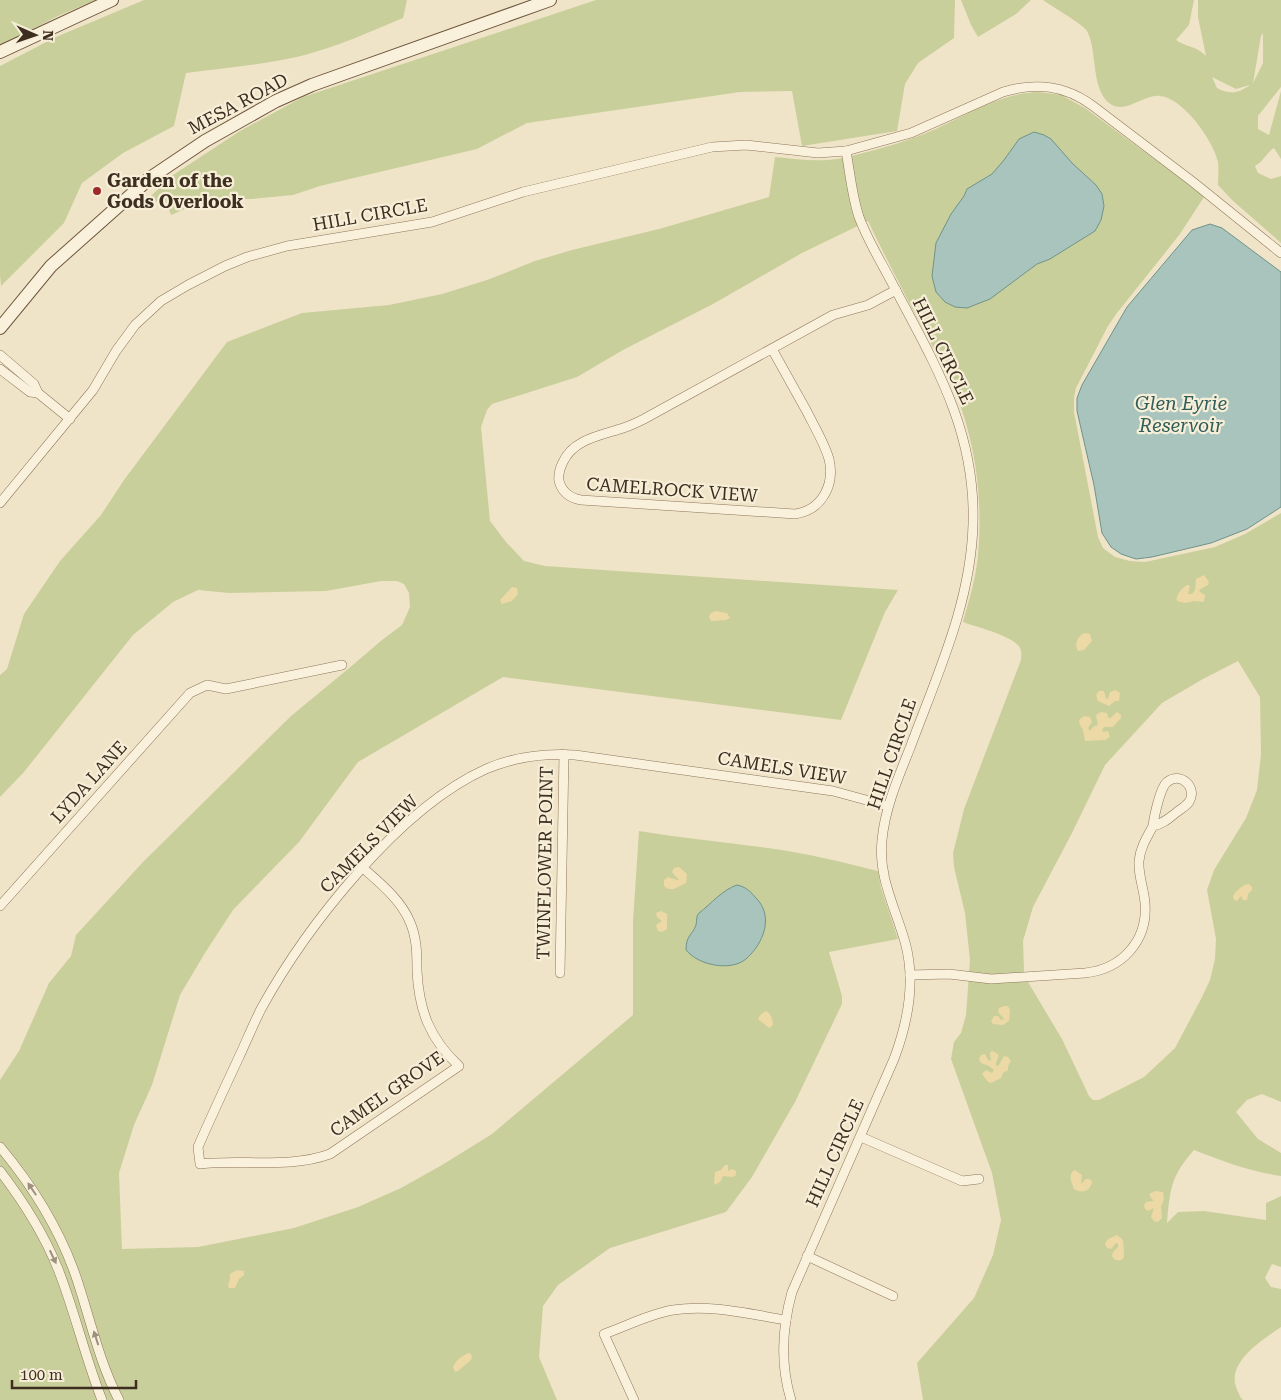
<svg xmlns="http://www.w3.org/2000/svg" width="1281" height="1400" font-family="'Roboto Serif',serif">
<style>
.green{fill:#c9cf9b;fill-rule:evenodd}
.sand{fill:#ecd9a5}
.water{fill:#a9c4bc;stroke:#6f938a}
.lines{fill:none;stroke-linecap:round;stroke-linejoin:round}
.street-casing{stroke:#8d765c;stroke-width:10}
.secondary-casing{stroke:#6f573f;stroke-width:14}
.street{stroke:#faf1dc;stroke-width:9}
.secondary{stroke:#faf1dc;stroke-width:12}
.oneway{fill:#9c907e}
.poi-dot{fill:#9e2a2b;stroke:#f7eed8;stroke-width:2}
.labels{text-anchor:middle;stroke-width:4.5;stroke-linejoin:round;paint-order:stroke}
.street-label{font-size:18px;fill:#3d2e20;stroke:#f7eed8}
.poi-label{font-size:18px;font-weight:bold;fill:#3d2e20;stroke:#f7eed8;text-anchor:start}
.water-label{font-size:19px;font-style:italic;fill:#2f5d5a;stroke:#f7eed8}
</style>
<rect width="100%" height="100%" fill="#f0e4c8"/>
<g class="green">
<path d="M 0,0 L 96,0 L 58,16 L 0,46 Z"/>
<path d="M 144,0 L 407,0 L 403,18 C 370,32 336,47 301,56 C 263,65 225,68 186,73 L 174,126 L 123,153 L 82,183 L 64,223 L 1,286 L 0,275 L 0,66 L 56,37 Z"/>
<path d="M 596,0 L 955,0 L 954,38 L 918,63 L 905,84 L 897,131 L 802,146 L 792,91 L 740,92 L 527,123 L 477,149 L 320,186 L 293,195 L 252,199 L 219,199 L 187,208 L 171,215 L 165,200 L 144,203 L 170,177 L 240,131 L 303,97 Z"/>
<path d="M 961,0 L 1031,0 L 1016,14 L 978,37 L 971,25 Z"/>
<path d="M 1043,0 L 1194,0 L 1189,25 L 1176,40 C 1188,48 1195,45 1206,56 L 1198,17 L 1198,0 L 1281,0 L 1281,16 L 1279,16 L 1281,16 L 1281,87 L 1258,116 L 1258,129 L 1269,135 L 1281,91 L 1281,159 L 1274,148 C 1265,154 1265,160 1255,166 L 1258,173 L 1271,179 L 1281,176 L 1281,243 L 1232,200 L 1218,185 C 1218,178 1219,169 1218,162 C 1213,140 1183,98 1160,96 C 1145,94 1127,113 1112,105 C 1090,92 1098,51 1087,31 C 1084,25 1051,6 1043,0 ZM 1263,33 L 1263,63 L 1253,83 L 1261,36 ZM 1212,77 L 1236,89 L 1250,85 C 1239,93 1230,95 1217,88 Z"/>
<path d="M 1039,92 L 1061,95 L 1085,108 L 1184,181 L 1204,197 L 1180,234 L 1117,313 L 1108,326 L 1076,388 L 1074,398 L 1074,412 L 1098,537 L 1103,548 L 1115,557 L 1130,561 L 1145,562 L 1215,547 L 1245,534 L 1281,513 L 1281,1102 L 1262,1094 L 1247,1100 L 1236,1112 L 1258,1139 L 1281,1153 L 1281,1176 C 1251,1172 1222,1161 1194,1150 C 1171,1176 1170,1189 1167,1223 L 1178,1212 L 1204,1211 L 1266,1220 L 1266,1203 L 1281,1196 L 1281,1267 L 1272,1264 L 1265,1278 L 1271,1287 L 1281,1289 L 1281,1327 C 1264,1339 1231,1359 1235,1383 C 1236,1388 1239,1394 1241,1398 L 1243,1400 L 923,1400 L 917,1363 L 974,1298 L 993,1255 L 1001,1220 L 992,1173 L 951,1059 L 954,1042 L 961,1033 L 966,1015 L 970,960 L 965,913 L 954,867 L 953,853 L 964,809 L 1021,660 C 1021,656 1022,652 1020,648 C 1014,636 976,627 963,622 C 969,600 976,578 978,555 C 983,501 976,444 956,394 C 948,373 936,353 925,333 C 906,296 886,259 868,221 L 802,253 L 713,304 L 623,350 L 577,377 L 492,404 L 487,410 L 481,427 L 490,521 L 506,542 L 524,561 L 545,566 L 898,590 L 885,612 L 841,720 L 503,677 L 358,762 L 299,842 L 233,910 L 205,953 L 180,995 L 152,1085 L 134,1125 L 119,1173 L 122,1249 L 198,1247 L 294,1228 L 358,1207 L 401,1188 L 442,1165 L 492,1134 L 633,1015 L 633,921 L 639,831 C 682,838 725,842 768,848 C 805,853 842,862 878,871 L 881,888 L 898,939 L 829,952 L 842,996 L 842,1004 L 795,1102 L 752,1177 L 726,1212 L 610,1248 L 558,1285 L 543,1306 L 539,1357 L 557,1400 L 0,1400 L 0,1080 L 19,1051 L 49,983 L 71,956 L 76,935 L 143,862 L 291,716 L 348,669 L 382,640 L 402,625 L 410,607 L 409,593 L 404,584 L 397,581 L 381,581 L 326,591 L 229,593 L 198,590 L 173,602 L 133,635 L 24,772 L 0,797 L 0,675 L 7,669 L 24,614 L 60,561 L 101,515 L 124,480 L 227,342 L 302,313 L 389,305 L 442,294 L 487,280 L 535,261 L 572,250 L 659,229 L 769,197 L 775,157 C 796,159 817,162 837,159 C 845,158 854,155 863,153 C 891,146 920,137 946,124 C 977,109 1005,93 1039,92 ZM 1238,661 L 1260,697 L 1261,754 L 1257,790 L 1246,818 L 1214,870 L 1207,890 L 1216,939 L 1215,959 L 1210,980 L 1201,999 L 1175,1048 L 1144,1077 L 1099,1100 L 1093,1100 L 1089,1096 L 1062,1039 L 1028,982 L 1024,971 L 1023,941 L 1033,907 L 1072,833 L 1105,765 L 1162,703 L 1203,679 Z"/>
</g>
<g class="sand">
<path d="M 1204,575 L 1209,582 L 1208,585 L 1199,590 L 1200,592 L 1205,595 L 1204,602 L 1194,601 L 1185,603 L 1177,601 C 1175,596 1183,586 1188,585 L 1190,586 L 1188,594 L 1192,594 L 1195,590 L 1196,579 Z"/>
<path d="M 512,587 L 517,588 L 518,594 L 512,601 L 502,604 L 500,600 Z"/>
<path d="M 715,611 L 727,613 L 730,618 L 726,620 L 711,621 L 709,617 L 710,614 Z"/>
<path d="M 1084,633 L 1090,634 L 1092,641 L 1084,650 L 1078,651 C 1074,645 1077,637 1084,633 Z"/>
<path d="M 1115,690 L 1120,693 L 1119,701 L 1115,701 L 1109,706 L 1098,701 L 1096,695 L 1099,691 L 1104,691 L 1106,698 L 1108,699 L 1110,692 Z"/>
<path d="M 1101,712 L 1107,713 L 1109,719 L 1117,712 L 1121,715 L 1121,718 L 1113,727 L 1105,727 L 1102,729 L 1103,732 L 1108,731 L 1110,737 L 1105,740 L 1085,741 L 1083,730 L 1080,725 L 1079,720 L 1084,716 L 1090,717 L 1092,722 L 1088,728 L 1090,731 L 1093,727 L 1098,725 L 1096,715 Z"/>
<path d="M 679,867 L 687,874 L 686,883 L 674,889 L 668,889 L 664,886 L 664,880 L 668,877 L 677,880 L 679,880 L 672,872 L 674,868 Z"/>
<path d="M 1249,884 L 1252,887 L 1252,890 L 1248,894 L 1247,900 L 1243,900 L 1241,896 L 1237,901 L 1234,900 L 1233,896 C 1236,891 1243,884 1249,884 Z"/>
<path d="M 661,911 L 667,914 L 667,929 L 662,932 L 658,931 L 656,925 L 662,921 L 657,917 L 656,913 Z"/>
<path d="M 1004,1006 L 1008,1006 L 1010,1010 L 1009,1021 L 1003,1025 L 993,1024 L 991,1021 L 994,1016 L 998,1016 L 1001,1020 L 1004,1019 L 998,1012 L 999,1008 Z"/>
<path d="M 766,1011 C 771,1013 773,1020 773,1025 L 769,1028 L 758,1019 L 761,1014 Z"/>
<path d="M 993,1051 L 999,1055 L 996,1063 L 996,1066 L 999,1065 L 1004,1056 L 1008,1057 L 1011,1061 L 1008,1066 L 1008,1070 L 1003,1073 L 1001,1078 L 991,1083 L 988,1082 L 982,1074 L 986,1070 L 992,1073 L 994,1070 L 989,1066 L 981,1063 L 979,1059 L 981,1055 L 985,1054 L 988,1060 L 991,1061 L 990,1052 Z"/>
<path d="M 725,1165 L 728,1165 L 728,1171 L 732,1169 L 736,1171 L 736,1175 L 733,1177 L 723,1176 L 720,1182 L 714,1185 L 715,1172 L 721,1170 Z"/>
<path d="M 1075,1170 L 1082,1175 L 1081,1184 L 1086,1179 L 1089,1179 L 1092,1181 C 1091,1191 1082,1194 1074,1189 C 1072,1183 1067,1174 1075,1170 Z"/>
<path d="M 1155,1191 L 1163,1192 L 1164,1199 L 1161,1207 L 1162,1218 L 1158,1222 L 1154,1221 L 1151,1217 L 1154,1208 L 1148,1211 L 1145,1209 L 1144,1205 L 1146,1202 L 1154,1201 L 1151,1198 L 1149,1194 Z"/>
<path d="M 1117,1235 L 1123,1240 L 1124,1255 L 1123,1259 C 1118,1262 1114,1260 1112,1256 L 1113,1252 L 1118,1247 L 1118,1244 L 1116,1243 L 1111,1249 L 1107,1248 L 1105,1244 L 1108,1239 Z"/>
<path d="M 237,1270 L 244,1271 L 244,1275 L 239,1279 L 235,1288 L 229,1288 L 228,1286 L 230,1278 L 230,1274 Z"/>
<path d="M 468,1353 L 471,1354 L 472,1357 L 471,1360 L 458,1371 L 455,1372 L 453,1367 C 456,1360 462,1356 468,1353 Z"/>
</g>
<g class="water">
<path d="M 1034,132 L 1044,135 L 1051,139 L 1072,163 L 1096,185 L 1102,194 L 1104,206 L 1101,220 L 1095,231 L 1050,259 L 1037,264 L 990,299 L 967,308 L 955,307 L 945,302 L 936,292 L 932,276 L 936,243 L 951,214 L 964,196 L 967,189 L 992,174 L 1004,160 L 1019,139 Z"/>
<path d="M 1210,224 L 1222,228 L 1281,272 L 1281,507 L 1247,529 L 1211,543 L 1152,557 L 1136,559 L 1121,554 L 1111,547 L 1102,533 L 1094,485 L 1077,411 L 1077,398 L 1082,385 L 1127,307 L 1192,230 Z"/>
<path d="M 737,885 C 746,887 750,891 756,898 C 774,916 764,943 746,959 C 730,972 698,965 686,950 C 686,935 692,936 696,925 C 697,921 696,916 699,913 C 711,904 722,890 737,885 Z"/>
</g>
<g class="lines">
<defs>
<g id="street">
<path d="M 772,349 C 783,369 795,390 806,410 C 814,426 824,442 829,459 C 835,485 822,510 795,514 L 581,500 C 570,498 562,492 559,481 C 558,474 560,468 563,462 C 574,438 604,435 626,427 C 632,425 638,422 644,419 L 833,315 L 868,305 L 896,290"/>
<path d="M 0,355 L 34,384 L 38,393 L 70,419"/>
<path d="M 0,369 L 30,392 L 38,393"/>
<path d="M 0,503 L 93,390 L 116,351 L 135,325 L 161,301 L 188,285 L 225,266 L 247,257 L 287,246 L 432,222 L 523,192 L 712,147 L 746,145 L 818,153 L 846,151 L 911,133 L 1003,92 C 1036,82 1065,85 1093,106 L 1193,182 L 1281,253"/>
<path d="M 363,868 C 381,884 401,900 410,922 C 417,938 417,955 417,971 C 419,1011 430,1039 459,1066 L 330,1154 C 289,1169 242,1159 200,1164 L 198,1147 C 211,1117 225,1087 239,1057 C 246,1042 253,1025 261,1009 C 306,927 399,808 486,769 C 514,757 544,753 575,755 L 833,791 L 888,806"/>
<path d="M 0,906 L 190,693 L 207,685 L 226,689 L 342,665"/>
<path d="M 560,973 L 564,754"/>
<path d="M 910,975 L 949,974 L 991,979 L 1085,973 C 1122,969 1148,941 1145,903 C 1144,889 1138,875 1139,861 C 1140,848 1147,837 1153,826 C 1163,824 1169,818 1177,812 C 1181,809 1186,806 1189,802 C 1198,788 1181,771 1167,782 C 1160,788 1154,817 1153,826"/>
<path d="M 861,1137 L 962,1181 L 979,1179"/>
<path d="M 0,1147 C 31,1184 57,1225 74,1271 C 89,1313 98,1360 119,1400"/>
<path d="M 0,1171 C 23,1201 44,1234 58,1269 C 75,1312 85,1357 102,1400"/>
<path d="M 807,1256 L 893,1296"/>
<path d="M 634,1400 L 604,1334 C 627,1326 649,1314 673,1310 C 710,1304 749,1314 786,1320"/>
<path d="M 791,1400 C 780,1364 782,1328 792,1292 L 894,1059 C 908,1022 916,981 905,942 C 895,907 878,877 882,840 C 885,808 898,778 910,748 C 937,675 971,603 973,524 C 976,429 933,361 891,281 C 880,260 867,239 859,217 C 852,196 850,173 846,151"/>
</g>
<g id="secondary">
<path d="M 0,52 L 112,0"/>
<path d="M 0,328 L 51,266 L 150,178 L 205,141 L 276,101 L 312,85 L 550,0"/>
</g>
</defs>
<use href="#street" class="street-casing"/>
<use href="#secondary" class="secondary-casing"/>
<use href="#street" class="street"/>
<use href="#secondary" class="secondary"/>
</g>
<defs><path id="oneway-solid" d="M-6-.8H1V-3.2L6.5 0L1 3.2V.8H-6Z" transform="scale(1.25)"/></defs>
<g class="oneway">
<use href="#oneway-solid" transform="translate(32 1189) rotate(-124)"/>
<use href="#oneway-solid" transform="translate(53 1257) rotate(65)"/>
<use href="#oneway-solid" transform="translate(96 1338) rotate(-108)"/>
</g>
<circle class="poi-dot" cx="97" cy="191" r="5"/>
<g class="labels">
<g class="street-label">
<text transform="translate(238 104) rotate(-28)" y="6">MESA ROAD</text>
<text transform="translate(370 215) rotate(-10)" y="6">HILL CIRCLE</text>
<text transform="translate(943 351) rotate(64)" y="6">HILL CIRCLE</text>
<text transform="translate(672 490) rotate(4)" y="6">CAMELROCK VIEW</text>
<text transform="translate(892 754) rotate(-71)" y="6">HILL CIRCLE</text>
<text transform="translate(782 768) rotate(9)" y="6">CAMELS VIEW</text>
<text transform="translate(89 782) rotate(-48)" y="6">LYDA LANE</text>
<text transform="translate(369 844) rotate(-45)" y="6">CAMELS VIEW</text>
<text transform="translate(545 863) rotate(-89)" y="6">TWINFLOWER POINT</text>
<text transform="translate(387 1094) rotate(-35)" y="6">CAMEL GROVE</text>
<text transform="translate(835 1153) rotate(-66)" y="6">HILL CIRCLE</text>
</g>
<g class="poi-label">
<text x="107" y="187">Garden of the<tspan x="107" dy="21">Gods Overlook</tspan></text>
</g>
<g class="water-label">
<text x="1181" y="410">Glen Eyrie<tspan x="1181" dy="22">Reservoir</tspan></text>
</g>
</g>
<g transform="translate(35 35) rotate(92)" stroke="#f7eed8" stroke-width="4" paint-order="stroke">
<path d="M0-4L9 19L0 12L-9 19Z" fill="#3d2e20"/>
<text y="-8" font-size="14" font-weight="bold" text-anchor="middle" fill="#3d2e20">N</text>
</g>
<path d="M12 1380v8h124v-8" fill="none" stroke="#3d2e20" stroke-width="2.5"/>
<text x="20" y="1380" font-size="15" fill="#3d2e20" stroke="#f7eed8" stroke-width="4" paint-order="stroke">100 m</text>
</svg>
